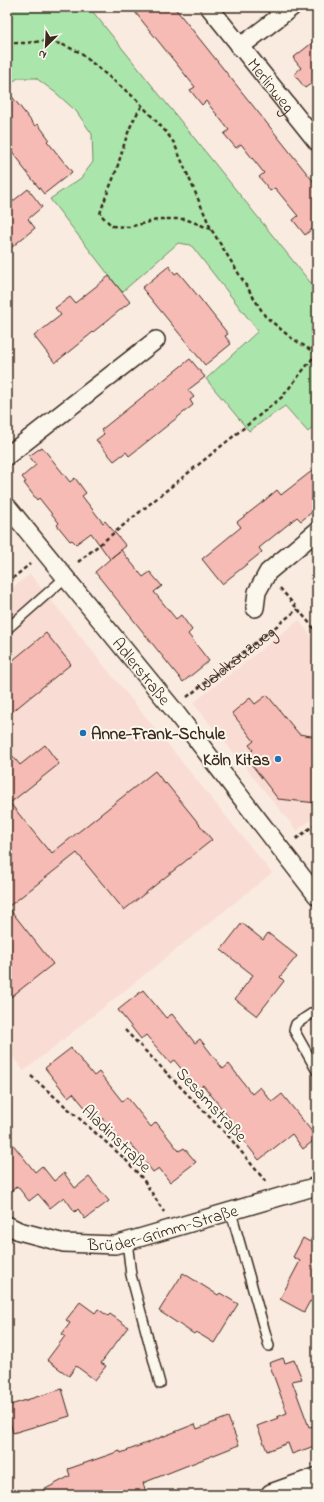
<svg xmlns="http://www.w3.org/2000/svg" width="324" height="1502" font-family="'Indie Flower',sans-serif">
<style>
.built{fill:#f9ddd4}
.green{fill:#aae6ab;stroke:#728864}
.building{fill:#f7bbb6;stroke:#3b2a1e}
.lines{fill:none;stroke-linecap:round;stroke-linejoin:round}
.service-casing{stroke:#3b2a1e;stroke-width:12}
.minor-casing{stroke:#3b2a1e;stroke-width:20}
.secondary-casing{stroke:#3b2a1e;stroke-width:25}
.path{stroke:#3b2a1e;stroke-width:2.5;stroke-dasharray:4 3;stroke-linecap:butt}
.service{stroke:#fbf7ec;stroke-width:9}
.minor{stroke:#fbf7ec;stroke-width:17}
.secondary{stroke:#fbf7ec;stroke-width:22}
.poi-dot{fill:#1f6fb2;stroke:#fbf7ec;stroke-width:1.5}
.labels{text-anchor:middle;stroke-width:4;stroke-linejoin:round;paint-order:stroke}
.street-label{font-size:17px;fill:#3b2a1e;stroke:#fbf7ec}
.poi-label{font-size:17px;font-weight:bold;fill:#3b2a1e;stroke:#fbf7ec;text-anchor:start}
</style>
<rect width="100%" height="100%" fill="#faebe1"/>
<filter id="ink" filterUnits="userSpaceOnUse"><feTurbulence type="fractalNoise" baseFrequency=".025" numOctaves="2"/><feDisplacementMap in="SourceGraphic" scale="8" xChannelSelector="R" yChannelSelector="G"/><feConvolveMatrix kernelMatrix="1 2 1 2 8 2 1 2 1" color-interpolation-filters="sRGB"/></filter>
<g filter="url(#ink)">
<g class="built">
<path d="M 30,574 L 272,873 L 24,1071 L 7,1050 L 7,592 Z"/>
<path d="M 299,620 L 317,644 L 317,815 L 297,831 L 193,703 Z"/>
</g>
<path class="green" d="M 7,7 L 89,7 L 314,287 L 317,288 L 317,424 L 308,432 L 285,406 L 249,431 L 206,379 L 258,331 L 191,245 L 178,243 L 122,292 L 50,199 L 81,178 L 93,162 L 92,134 L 76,111 L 56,93 L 36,78 L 18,78 L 7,86 Z"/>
<g class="building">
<path d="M 131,7 L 174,7 L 317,186 L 317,225 L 305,235 L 293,220 L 298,216 L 275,188 L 270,191 L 265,184 L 259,177 L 264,173 L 241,144 L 236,148 L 224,134 L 229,130 L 206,101 L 202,105 L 190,90 L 195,87 Z"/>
<path d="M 317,39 L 317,89 L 312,83 L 305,88 L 294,74 L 301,68 L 293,58 Z"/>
<path d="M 7,90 L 35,126 L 38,124 L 49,139 L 47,141 L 72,172 L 44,194 L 21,165 L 22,164 L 7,145 Z"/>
<path d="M 28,189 L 42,207 L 28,219 L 35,228 L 7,251 L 7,206 Z"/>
<path d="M 169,266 L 175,274 L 178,272 L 198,296 L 228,334 L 225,336 L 231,344 L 205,365 L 142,288 Z"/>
<path d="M 109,276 L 130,302 L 55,363 L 34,336 L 61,315 L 55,308 L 70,297 L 75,303 Z"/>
<path d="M 190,359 L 205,377 L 188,390 L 194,397 L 190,400 L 193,405 L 129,456 L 126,452 L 114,461 L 96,440 L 104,434 L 101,430 Z"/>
<path d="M 42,447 L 70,482 L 75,478 L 86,493 L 82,496 L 103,523 L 105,521 L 126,546 L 111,558 L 121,550 L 143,577 L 150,572 L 162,586 L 154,592 L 176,619 L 181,615 L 192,630 L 188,634 L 209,661 L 183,682 L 95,572 L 110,559 L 91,533 L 76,544 L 72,540 L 70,541 L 57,525 L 59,523 L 39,498 L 37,500 L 24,483 L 26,482 L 22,477 L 36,465 L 29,456 Z"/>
<path d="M 317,467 L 317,508 L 301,521 L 297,517 L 259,548 L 262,552 L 222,584 L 202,559 L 241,527 L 237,522 L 264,501 L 277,490 L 281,495 Z"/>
<path d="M 46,633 L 71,664 L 7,716 L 7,665 Z"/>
<path d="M 267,695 L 299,734 L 317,737 L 317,803 L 278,799 L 245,756 L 253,750 L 249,745 L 254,741 L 232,713 L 250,698 L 255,704 Z"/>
<path d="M 45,745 L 59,764 L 10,803 L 48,850 L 49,849 L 52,853 L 155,771 L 165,784 L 166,783 L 212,840 L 124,910 L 77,853 L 8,907 L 53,964 L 7,1000 L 7,749 L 20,765 Z"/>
<path d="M 242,923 L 263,940 L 268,933 L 297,956 L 280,977 L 284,981 L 257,1016 L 235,999 L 253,975 L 221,950 Z"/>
<path d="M 143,990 L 166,1018 L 172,1014 L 195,1043 L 200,1039 L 223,1069 L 229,1064 L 252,1094 L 260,1087 L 272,1102 L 282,1094 L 317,1138 L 303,1149 L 292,1134 L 259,1160 L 236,1131 L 238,1129 L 203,1085 L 198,1089 L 174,1060 L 170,1063 L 146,1035 L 141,1039 L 118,1010 Z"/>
<path d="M 71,1048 L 94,1076 L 99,1072 L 122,1101 L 127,1097 L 151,1127 L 156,1122 L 179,1151 L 184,1148 L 196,1162 L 170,1182 L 159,1168 L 153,1172 L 130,1143 L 125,1147 L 102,1118 L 97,1122 L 73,1093 L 68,1097 L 45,1068 Z"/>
<path d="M 7,1137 L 35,1172 L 42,1166 L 54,1181 L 64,1173 L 75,1188 L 89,1177 L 109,1201 L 85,1219 L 78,1209 L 75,1212 L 64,1197 L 50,1208 L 38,1194 L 29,1201 L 17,1186 L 7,1195 Z"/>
<path d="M 317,1228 L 317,1305 L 310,1301 L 304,1312 L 280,1299 L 300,1261 L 293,1257 L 303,1238 L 310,1242 Z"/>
<path d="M 183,1273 L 218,1295 L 220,1293 L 238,1304 L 214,1343 L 196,1332 L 194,1334 L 159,1311 Z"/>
<path d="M 80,1302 L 95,1313 L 98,1309 L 108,1316 L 110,1314 L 128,1327 L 101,1363 L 106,1366 L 95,1380 L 76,1366 L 69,1376 L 47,1360 L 65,1336 L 62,1334 L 70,1323 L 66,1320 Z"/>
<path d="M 283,1358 L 285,1363 L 294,1360 L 302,1379 L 292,1381 L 309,1427 L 317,1425 L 317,1445 L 292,1454 L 288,1443 L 267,1451 L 257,1426 L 278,1418 L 277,1417 L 287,1413 L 269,1363 Z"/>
<path d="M 62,1389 L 70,1416 L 13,1433 L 7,1411 L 7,1406 Z"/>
<path d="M 228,1417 L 239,1445 L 143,1483 L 147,1495 L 34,1495 L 70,1476 L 68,1469 L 120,1451 L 121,1453 L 195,1424 L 197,1429 Z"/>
</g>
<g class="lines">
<defs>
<g id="service">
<path d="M 271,7 L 279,17"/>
<path d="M 7,629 L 66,577"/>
<path d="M 317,1010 L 296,1024 L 294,1030 L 317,1071"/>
<path d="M 231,1212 L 269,1346"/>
<path d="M 127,1241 L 131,1275 L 160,1384"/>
</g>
<g id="minor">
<path id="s2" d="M 209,7 L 317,142"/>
<path d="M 240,47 L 292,7"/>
<path d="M 7,456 L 156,340"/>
<path id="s3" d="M 7,506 L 173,709 L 317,896"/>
<path d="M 255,608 L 257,592 L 268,572 L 317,531"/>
<path id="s4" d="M 7,1225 L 19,1231 L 64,1243 L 115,1245 L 317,1186"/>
</g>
<path id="secondary" d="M 272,1495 L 317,1479"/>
</defs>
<use href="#service" class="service-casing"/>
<use href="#minor" class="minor-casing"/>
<use href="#secondary" class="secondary-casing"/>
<g class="path">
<path d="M 7,43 L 25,43 L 43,41 L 61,44 L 79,52 L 136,99 L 166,132 L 174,143 L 211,229 L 265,316 L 290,337 L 317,354"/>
<path d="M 142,106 C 126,129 124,148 115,174 C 110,187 104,200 100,214 L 112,226 L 129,227 L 161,219 L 185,219 L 211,229"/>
<path d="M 78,562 L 282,397 L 316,354"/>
<path d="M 7,583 L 30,564"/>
<path d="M 280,588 L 317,632"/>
<path id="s1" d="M 187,697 L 298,609"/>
<path d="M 296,839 L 317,823"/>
<path d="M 125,1030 L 230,1138 L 266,1182"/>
<path d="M 31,1076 L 124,1158 L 143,1179 L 164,1212"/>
</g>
<use href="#service" class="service"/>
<use href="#minor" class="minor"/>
<use href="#secondary" class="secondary"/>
</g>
</g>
<g class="poi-dot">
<circle cx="83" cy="733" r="4"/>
<circle cx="278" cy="759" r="4"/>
</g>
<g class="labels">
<g class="street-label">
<text dy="6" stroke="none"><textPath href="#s2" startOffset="100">Merlinweg</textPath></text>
<text dy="6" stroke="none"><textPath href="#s1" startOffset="62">Waldkauzweg</textPath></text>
<text dy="6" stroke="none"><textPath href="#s3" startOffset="213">Adlerstraße</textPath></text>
<text transform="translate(212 1104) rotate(47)" y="6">Sesamstraße</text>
<text transform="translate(117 1138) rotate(44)" y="6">Aladinstraße</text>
<text dy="6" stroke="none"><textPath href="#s4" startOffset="161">Brüder-Grimm-Straße</textPath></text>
</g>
<g class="poi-label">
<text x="91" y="739">Anne-Frank-Schule</text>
<text x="270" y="765" text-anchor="end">Köln Kitas</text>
</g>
</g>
<rect width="324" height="1502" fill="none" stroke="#fbf7ec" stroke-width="24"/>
<rect x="12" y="12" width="300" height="1478" fill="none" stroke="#3b2a1e" stroke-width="1.5" filter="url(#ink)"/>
<g transform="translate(46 46) rotate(204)" stroke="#fbf7ec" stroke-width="3" paint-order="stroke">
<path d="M0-3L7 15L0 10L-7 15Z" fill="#3b2a1e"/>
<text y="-6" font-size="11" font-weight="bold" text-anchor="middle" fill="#3b2a1e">N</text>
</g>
</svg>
